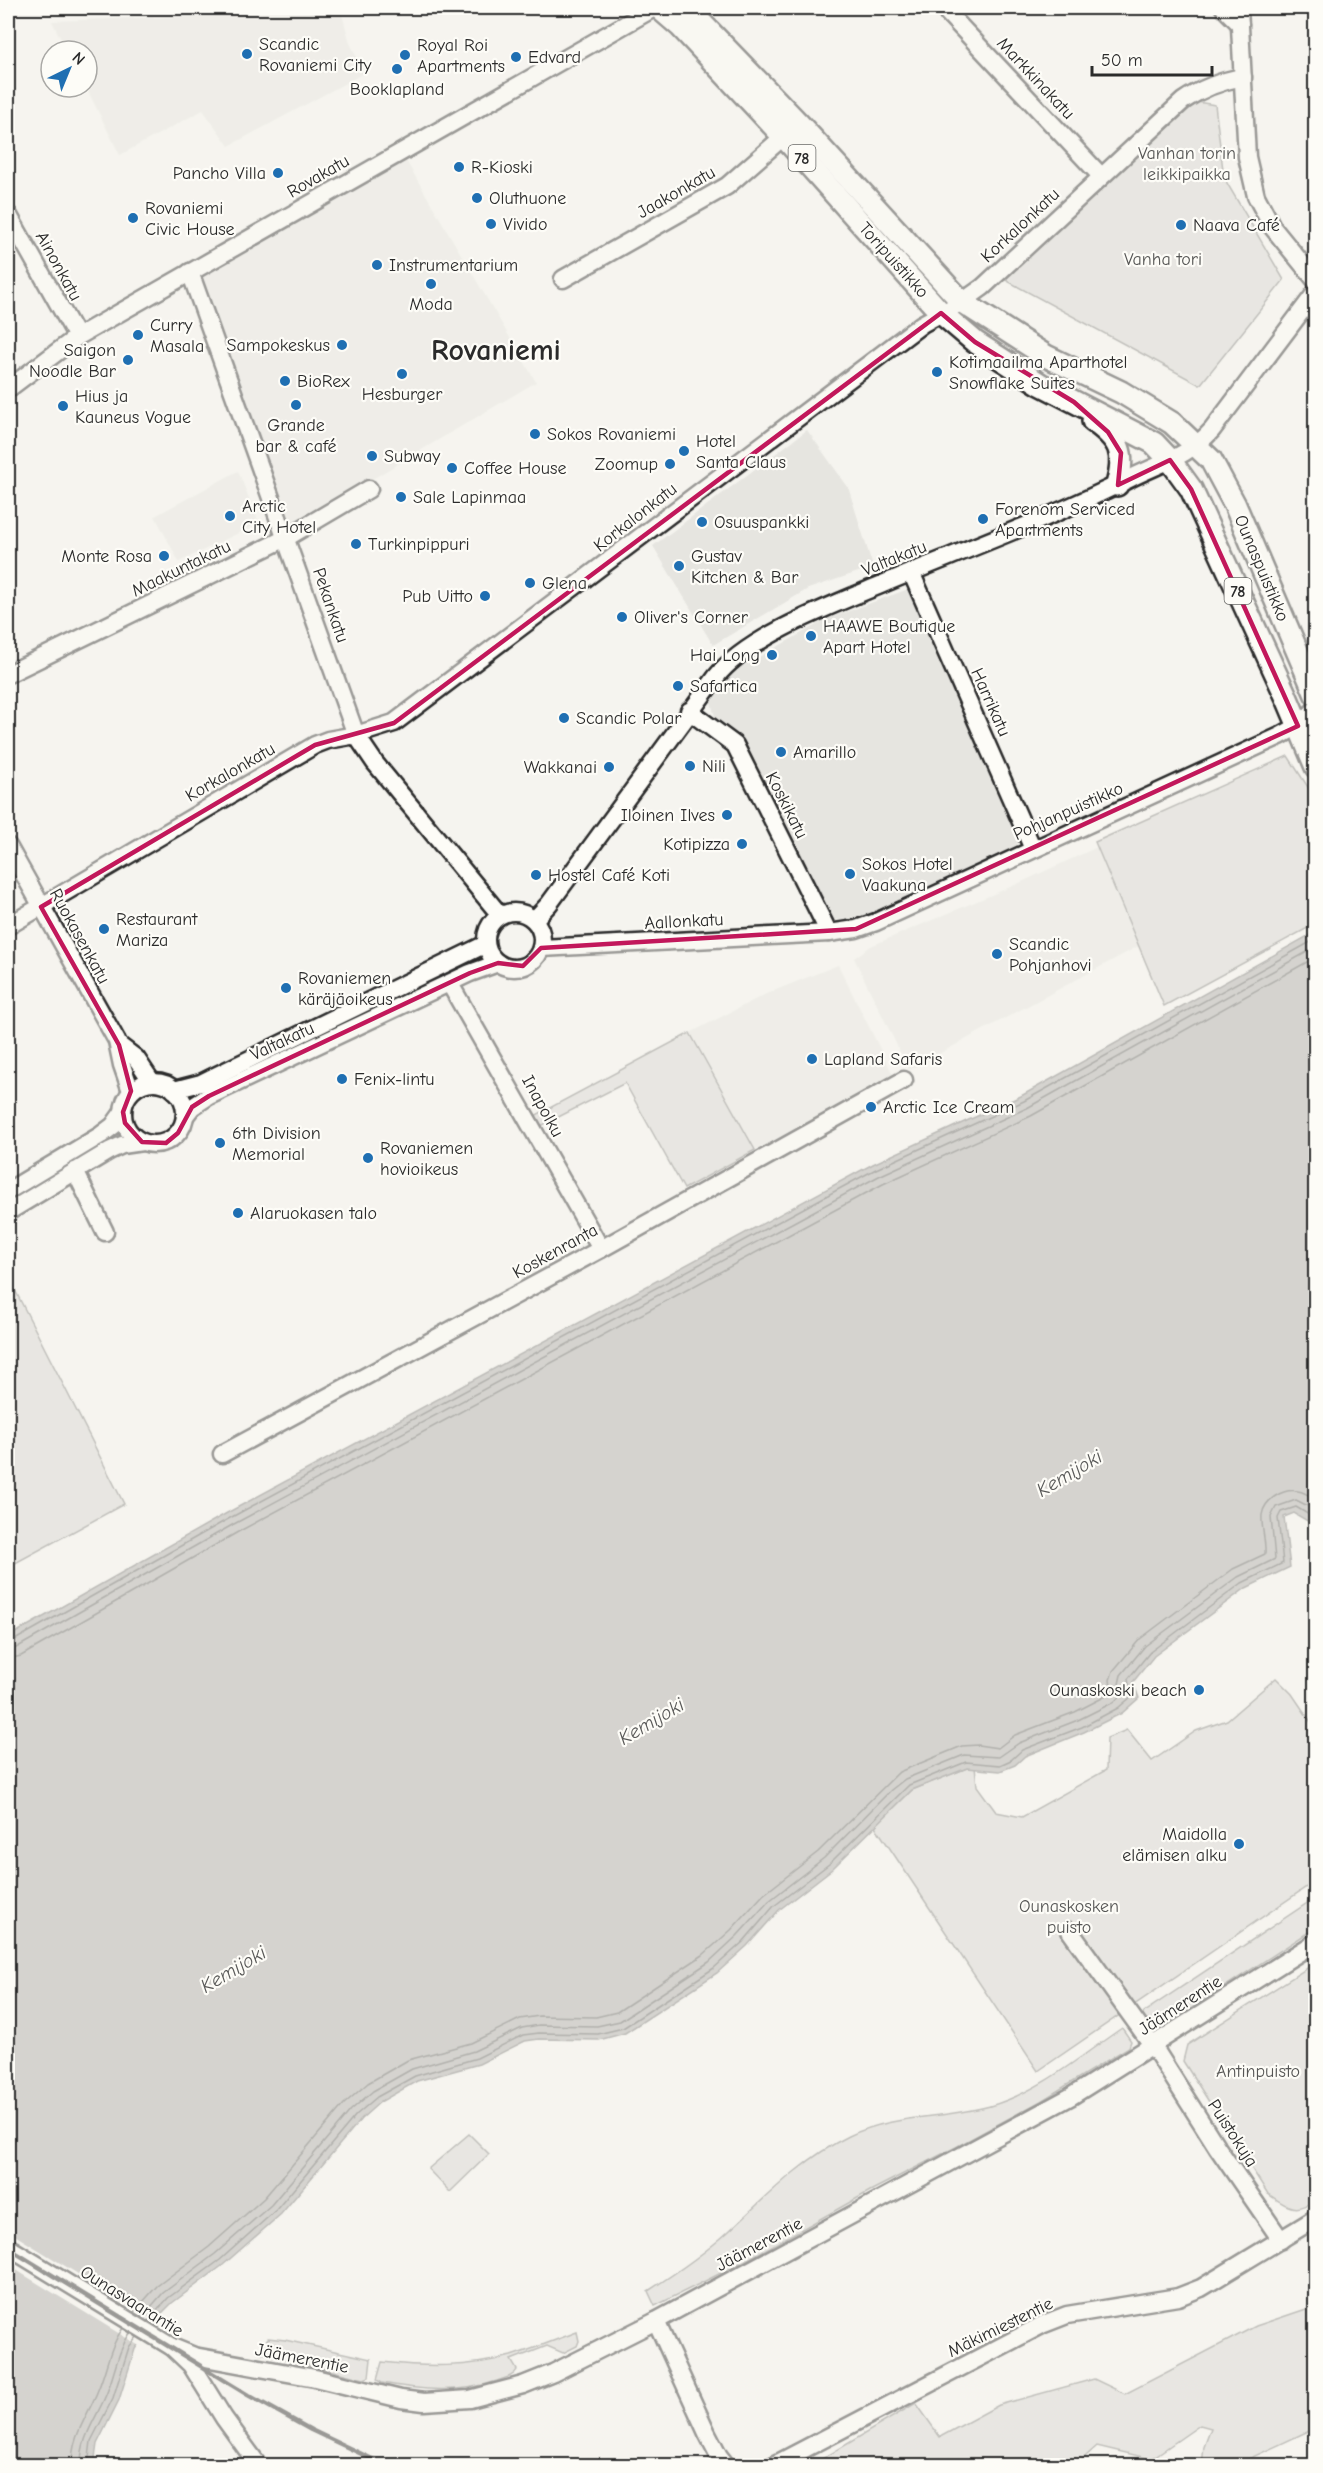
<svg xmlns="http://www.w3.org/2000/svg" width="1323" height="2473" font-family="'Comic Neue',sans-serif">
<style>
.built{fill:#e6e5e0}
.green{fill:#d7d6d2;stroke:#81807e;stroke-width:1.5}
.water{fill:#adaca9;stroke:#797877;stroke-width:1.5}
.pier{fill:#f5f4ef}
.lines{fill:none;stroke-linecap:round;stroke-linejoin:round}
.shore{stroke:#5f5f5d;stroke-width:1.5}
.minor-casing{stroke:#2b2b2b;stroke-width:21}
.major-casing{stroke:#2b2b2b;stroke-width:26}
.minor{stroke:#fdfcf7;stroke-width:16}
.major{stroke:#fdfcf7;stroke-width:21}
.rail{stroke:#2b2b2b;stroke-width:4.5}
.marked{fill:none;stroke:#c2185b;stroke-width:4.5;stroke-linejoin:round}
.poi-dot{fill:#1f6fb2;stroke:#fdfcf7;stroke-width:2}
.labels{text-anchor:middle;stroke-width:4.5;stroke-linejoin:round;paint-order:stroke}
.shield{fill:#fdfcf7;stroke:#6a6a68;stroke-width:1.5}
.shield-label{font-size:16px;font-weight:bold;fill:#2b2b2b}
.poi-label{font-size:18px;fill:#2b2b2b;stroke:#fdfcf7;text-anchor:start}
.street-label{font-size:18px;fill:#2b2b2b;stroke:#fdfcf7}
.park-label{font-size:18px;fill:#565655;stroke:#fdfcf7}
.water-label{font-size:20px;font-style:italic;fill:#585857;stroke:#fdfcf7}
.town-label{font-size:30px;font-weight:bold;fill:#2b2b2b;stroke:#fdfcf7}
</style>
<rect width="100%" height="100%" fill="#f5f4ef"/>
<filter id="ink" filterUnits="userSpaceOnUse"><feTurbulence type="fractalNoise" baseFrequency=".0167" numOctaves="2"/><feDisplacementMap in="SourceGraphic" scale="12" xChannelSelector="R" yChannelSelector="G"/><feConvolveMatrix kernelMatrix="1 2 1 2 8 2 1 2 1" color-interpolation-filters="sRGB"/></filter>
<g filter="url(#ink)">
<g class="built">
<path d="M 341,11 L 350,43 L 364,73 L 229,146 L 203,110 L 120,155 L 86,87 L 87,51 L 67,51 L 52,21 Z"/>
<path d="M 405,159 L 536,382 L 288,529 L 199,277 Z"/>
<path d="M 807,430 L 848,487 L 873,567 L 808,589 L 713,645 L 653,546 Z"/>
<path d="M 238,471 L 259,523 L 179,562 L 155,516 Z"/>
<path d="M 914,587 L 1022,841 L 997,857 L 879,919 L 834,920 L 742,742 L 716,720 L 711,702 L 734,671 L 827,619 Z"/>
<path d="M 1208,796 L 1250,886 L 909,1070 L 854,958 L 871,946 L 1015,885 Z"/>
<path d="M 838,965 L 894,1077 L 755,1150 L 690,1033 L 766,994 Z"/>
</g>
<g class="green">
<path d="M 1197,102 L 1215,105 L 1224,178 L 1284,280 L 1200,385 L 1002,278 Z"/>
<path d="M 1288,756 L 1315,798 L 1315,924 L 1164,1006 L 1095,842 Z"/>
<path d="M 690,1033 L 755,1150 L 684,1189 L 625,1083 L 533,1130 L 527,1120 Z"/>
<path d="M 14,1288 L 124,1504 L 8,1567 L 8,1291 Z"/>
<path d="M 1276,1678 L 1292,1694 L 1315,1728 L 1315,1881 L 1038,2071 L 875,1826 L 912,1790 L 967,1768 L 975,1767 L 977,1786 L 996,1812 L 1022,1817 L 1106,1770 L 1107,1738 L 1127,1730 L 1152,1761 L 1196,1731 L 1227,1720 Z"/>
<path d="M 1315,1898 L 1315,1928 L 1177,2018 L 1156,2023 L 1143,2020 L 1142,2017 L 1144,2012 Z"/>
<path d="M 1315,1963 L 1315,2200 C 1295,2214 1287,2207 1268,2194 L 1183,2061 L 1187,2045 Z"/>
<path d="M 1122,2028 L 1131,2041 L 1129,2047 L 1041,2101 L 956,2147 L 870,2191 L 743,2262 L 655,2306 L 648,2291 C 676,2273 704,2254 728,2232 C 766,2197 802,2159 849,2136 C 894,2114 943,2119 990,2106 C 1041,2091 1079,2057 1122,2028 Z"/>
<path d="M 469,2134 L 489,2154 L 450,2192 L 428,2169 Z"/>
<path d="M 1315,2306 L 1315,2428 L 1242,2462 L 1202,2465 L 1204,2447 L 1211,2428 L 1200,2425 L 1151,2459 L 1097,2446 L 1076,2465 L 812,2465 L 916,2403 L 940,2437 L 999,2405 L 1094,2379 L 1125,2394 L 1256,2326 Z"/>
<path d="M 577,2332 L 579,2341 L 577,2346 L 563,2353 L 547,2346 L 511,2360 L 517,2370 C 513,2377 505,2378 497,2381 C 459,2394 420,2390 382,2383 L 377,2380 L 382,2362 C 426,2367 468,2368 511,2356 C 533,2349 555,2340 577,2332 Z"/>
<path d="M 268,2338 L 285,2340 L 371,2359 L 369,2377 L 364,2379 L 258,2352 Z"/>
</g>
<path class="water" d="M 1315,932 L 1316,1526 L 1294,1513 L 1284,1517 L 1290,1567 L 1246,1588 L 1154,1656 L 1133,1682 L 1139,1698 L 1122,1713 L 1084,1732 L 1025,1756 L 1015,1765 L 1000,1771 L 967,1768 L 912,1790 L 832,1869 L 779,1910 L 747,1946 L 717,1973 L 625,2033 L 599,2040 L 539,2039 L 525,2041 L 479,2064 L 417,2081 L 380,2102 L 361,2119 L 281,2214 L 223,2265 L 172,2303 L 158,2317 L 135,2349 L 119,2400 L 97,2444 L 94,2465 L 8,2465 L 8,1637 L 227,1513 L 873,1164 L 1021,1096 Z"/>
<path class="pier" d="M 8,2231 L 158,2323 L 141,2347 L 8,2265 Z"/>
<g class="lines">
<g class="shore">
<path d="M 8,1642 L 13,1641 L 230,1518 L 876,1169 L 1024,1101 L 1316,939"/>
<path d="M 8,1650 L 16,1648 L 234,1524 L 879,1176 L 1027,1108 L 1316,947"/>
<path d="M 8,1659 L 21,1656 L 238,1532 L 883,1184 L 1031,1116 L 1316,957"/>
<path d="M 134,2312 L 157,2286 L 209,2247 L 264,2198 L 344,2104 L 368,2083 L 408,2060 L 471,2043 L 520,2019 L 539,2016 L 596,2017 L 617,2012 L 703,1955 L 731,1930 L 763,1895 L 818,1852 L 899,1772 L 962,1746 L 978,1745 L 998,1748 L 1015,1735 L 1075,1712 L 1110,1694 L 1112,1691 L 1110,1680 L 1113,1671 L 1140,1639 L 1233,1569 L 1265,1554 C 1266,1541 1261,1528 1262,1515 C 1264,1500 1283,1488 1298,1491 C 1305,1492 1310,1496 1316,1500"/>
<path d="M 142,2317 L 163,2293 L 215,2254 L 271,2205 L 351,2110 L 373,2091 L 412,2069 L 474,2051 L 522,2028 L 539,2025 L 597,2026 L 620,2021 L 709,1962 L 737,1936 L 769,1901 L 824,1858 L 891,1790 L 905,1779 L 964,1755 L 999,1757 L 1019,1743 L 1078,1720 L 1114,1702 L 1122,1694 L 1119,1684 L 1121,1675 L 1145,1646 L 1238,1577 L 1275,1559 L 1271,1517 L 1276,1507 L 1296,1500 L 1316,1510"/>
<path d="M 148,2321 L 168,2298 L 220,2260 L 276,2210 L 356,2115 L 377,2097 L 415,2076 L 477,2058 L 523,2035 L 539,2033 L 598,2034 L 623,2028 L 714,1968 L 743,1942 L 774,1906 L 829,1864 L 909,1785 L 966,1762 L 1000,1765 L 1011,1760 L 1022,1750 L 1082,1727 L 1118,1708 L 1131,1697 L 1128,1679 L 1150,1652 L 1242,1583 L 1283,1563 L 1278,1518 L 1281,1512 L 1296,1507 L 1316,1519"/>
<path d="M 72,2466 C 71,2436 88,2416 98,2390 C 107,2369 109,2347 123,2328"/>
<path d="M 81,2466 C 80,2438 96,2419 106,2395 C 115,2374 117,2352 130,2333"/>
<path d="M 88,2466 L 91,2441 L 113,2398 L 129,2347 L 137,2337"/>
</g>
<defs>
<g id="minor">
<path d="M 943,8 L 1101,176"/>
<path d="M 1224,8 L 1240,24"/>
<path d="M 1239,8 L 1247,157 L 1256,196 L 1273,228 L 1316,281"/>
<path d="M 8,214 L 77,337"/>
<path d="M 190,272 L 356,735 L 375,763 L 500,915"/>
<path d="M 563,279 L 727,186 L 791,130"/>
<path d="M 8,389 L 77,337 L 654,8"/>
<path d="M 911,572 L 1033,849"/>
<path d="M 8,674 L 286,538 L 369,489"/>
<path d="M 689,711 L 735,745 L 829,933"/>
<path d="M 8,846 L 117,1041 L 122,1065 L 131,1091"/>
<circle cx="514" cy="940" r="28"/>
<path d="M 534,920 L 549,904 L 716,677 C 748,636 835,604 885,583 C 967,549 1051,518 1131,478 C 1161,463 1189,456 1212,430 L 1316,292"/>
<path d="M 8,926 L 315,745 L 328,740 L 356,735 L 394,723 L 922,324 L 962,302 L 983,287 L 1183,101 C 1202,88 1220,81 1243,77"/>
<path d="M 541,948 L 829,933 L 856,929 L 876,922 L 1280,736 L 1298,726 L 1316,709"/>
<path d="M 450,984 L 601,1249"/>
<path d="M 119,1045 L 136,1058 L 152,1082"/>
<circle cx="154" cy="1113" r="31"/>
<path d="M 174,1090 L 201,1083 L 213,1077 L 486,944"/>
<path d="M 185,1116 L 192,1107 L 209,1096 L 470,973 L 498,963"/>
<path d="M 75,1171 L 105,1232"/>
<path d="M 8,1191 L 101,1135 L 113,1126 L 123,1112"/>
<path d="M 8,1212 L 109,1151 L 122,1145 L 142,1142"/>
<path d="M 222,1454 L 601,1249 L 904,1080"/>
<path d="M 1070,1931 L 1153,2046 L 1217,2147 L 1281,2240"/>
<path d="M 8,2247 L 172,2347 L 191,2365 L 224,2418 L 259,2466"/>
<path d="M 656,2321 L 707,2433 L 719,2456 L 727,2466"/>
<path d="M 172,2347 L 194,2356 L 315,2378 L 401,2399 L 424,2402 L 470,2399 L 523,2385 L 553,2373 L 656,2321 L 1070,2097 L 1316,1942"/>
<path d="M 772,2466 L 1044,2324 L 1067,2315 L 1178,2297 L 1201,2288 L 1316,2218"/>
</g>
<g id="major">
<path d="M 659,8 L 681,27 L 784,137 L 941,313 L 975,342 L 1040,384 L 1154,443 L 1170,460 L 1191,489 L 1286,696 L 1316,767"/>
<path d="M 687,8 L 799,124 L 962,302 L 1046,356 L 1121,392 L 1172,423 L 1211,460 L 1235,505 L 1316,695"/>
<path d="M 1093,421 C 1120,440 1126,452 1117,485"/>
</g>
</defs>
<use href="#minor" class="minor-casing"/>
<use href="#major" class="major-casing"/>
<use href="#minor" class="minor"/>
<use href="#major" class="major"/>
<g class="rail">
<path d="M 8,2248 L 248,2395 L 311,2430 L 387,2466"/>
<path d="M 1302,2466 L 1316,2460"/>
</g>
</g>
</g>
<path d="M0 0H1323V2473H0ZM 941,313 L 975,342 L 1074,402 L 1108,432 L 1121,453 L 1118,485 L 1170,460 L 1191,489 L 1298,726 L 856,929 L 541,948 L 523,966 L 498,963 L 470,973 L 209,1096 L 192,1107 L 178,1133 L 166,1143 L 142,1142 L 125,1123 L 123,1112 L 131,1091 L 119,1045 L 41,907 L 315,745 L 394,723 Z" fill="#f5f4ef" fill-opacity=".55" fill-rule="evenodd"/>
<path class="marked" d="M 941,313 L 975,342 L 1074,402 L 1108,432 L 1121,453 L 1118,485 L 1170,460 L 1191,489 L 1298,726 L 856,929 L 541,948 L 523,966 L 498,963 L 470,973 L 209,1096 L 192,1107 L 178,1133 L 166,1143 L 142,1142 L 125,1123 L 123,1112 L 131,1091 L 119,1045 L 41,907 L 315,745 L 394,723 Z"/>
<g class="poi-dot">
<circle cx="247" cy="54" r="6"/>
<circle cx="405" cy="55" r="6"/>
<circle cx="516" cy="57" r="6"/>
<circle cx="397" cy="69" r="6"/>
<circle cx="459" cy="167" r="6"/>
<circle cx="278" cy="173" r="6"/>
<circle cx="477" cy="198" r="6"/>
<circle cx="133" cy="218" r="6"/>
<circle cx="491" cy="224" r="6"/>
<circle cx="1181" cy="225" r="6"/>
<circle cx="377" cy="265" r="6"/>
<circle cx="431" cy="284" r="6"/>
<circle cx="138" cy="335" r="6"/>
<circle cx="342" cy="345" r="6"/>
<circle cx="128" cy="360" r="6"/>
<circle cx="937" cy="372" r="6"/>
<circle cx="402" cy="374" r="6"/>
<circle cx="285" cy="381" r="6"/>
<circle cx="296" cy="405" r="6"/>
<circle cx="63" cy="406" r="6"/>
<circle cx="535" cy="434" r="6"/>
<circle cx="684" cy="451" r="6"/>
<circle cx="372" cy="456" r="6"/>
<circle cx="670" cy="464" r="6"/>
<circle cx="452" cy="468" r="6"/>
<circle cx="401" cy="497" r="6"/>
<circle cx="230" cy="516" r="6"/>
<circle cx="983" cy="519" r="6"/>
<circle cx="702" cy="522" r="6"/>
<circle cx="356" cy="544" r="6"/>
<circle cx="164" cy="556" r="6"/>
<circle cx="679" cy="566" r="6"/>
<circle cx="530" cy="583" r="6"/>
<circle cx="485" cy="596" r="6"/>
<circle cx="622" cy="617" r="6"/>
<circle cx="811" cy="636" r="6"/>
<circle cx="772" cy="655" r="6"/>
<circle cx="678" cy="686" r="6"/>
<circle cx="564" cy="718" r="6"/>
<circle cx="781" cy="752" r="6"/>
<circle cx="690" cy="766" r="6"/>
<circle cx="609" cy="767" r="6"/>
<circle cx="727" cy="815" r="6"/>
<circle cx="742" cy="844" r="6"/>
<circle cx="850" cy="874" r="6"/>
<circle cx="536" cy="875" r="6"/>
<circle cx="104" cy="929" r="6"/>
<circle cx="997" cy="954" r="6"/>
<circle cx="286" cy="988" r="6"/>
<circle cx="812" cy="1059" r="6"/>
<circle cx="342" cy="1079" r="6"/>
<circle cx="871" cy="1107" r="6"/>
<circle cx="220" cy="1143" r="6"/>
<circle cx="368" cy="1158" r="6"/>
<circle cx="238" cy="1213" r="6"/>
<circle cx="1199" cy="1690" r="6"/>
<circle cx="1239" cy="1844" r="6"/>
</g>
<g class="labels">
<g class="shield">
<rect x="788.5" y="145" width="27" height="26" rx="4.5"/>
<rect x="1224.5" y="578" width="27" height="26" rx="4.5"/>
</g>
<g class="shield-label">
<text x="802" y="164">78</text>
<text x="1238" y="597">78</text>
</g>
<g class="poi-label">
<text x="259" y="50">Scandic<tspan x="259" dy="21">Rovaniemi City</tspan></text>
<text x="417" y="51">Royal Roi<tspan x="417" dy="21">Apartments</tspan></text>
<text x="528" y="63">Edvard</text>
<text x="397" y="95" text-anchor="middle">Booklapland</text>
<text x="471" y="173">R-Kioski</text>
<text x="266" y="179" text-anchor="end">Pancho Villa</text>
<text x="489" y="204">Oluthuone</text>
<text x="145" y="214">Rovaniemi<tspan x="145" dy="21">Civic House</tspan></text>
<text x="503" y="230">Vivido</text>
<text x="1193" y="231">Naava Café</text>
<text x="389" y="271">Instrumentarium</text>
<text x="431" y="310" text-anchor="middle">Moda</text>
<text x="150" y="331">Curry<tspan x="150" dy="21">Masala</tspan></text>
<text x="330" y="351" text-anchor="end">Sampokeskus</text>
<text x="116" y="356" text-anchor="end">Saigon<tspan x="116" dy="21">Noodle Bar</tspan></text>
<text x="949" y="368">Kotimaailma Aparthotel<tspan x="949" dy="21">Snowflake Suites</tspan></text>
<text x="297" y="387">BioRex</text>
<text x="402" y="400" text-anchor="middle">Hesburger</text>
<text x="75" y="402">Hius ja<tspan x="75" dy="21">Kauneus Vogue</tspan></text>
<text x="296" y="431" text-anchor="middle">Grande<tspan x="296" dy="21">bar &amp; café</tspan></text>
<text x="547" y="440">Sokos Rovaniemi</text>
<text x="696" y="447">Hotel<tspan x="696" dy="21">Santa Claus</tspan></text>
<text x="384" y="462">Subway</text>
<text x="658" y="470" text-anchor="end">Zoomup</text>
<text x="464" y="474">Coffee House</text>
<text x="413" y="503">Sale Lapinmaa</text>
<text x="242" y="512">Arctic<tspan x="242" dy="21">City Hotel</tspan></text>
<text x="995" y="515">Forenom Serviced<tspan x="995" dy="21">Apartments</tspan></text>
<text x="714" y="528">Osuuspankki</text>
<text x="368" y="550">Turkinpippuri</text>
<text x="152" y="562" text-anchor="end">Monte Rosa</text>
<text x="691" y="562">Gustav<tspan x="691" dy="21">Kitchen &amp; Bar</tspan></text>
<text x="542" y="589">Glena</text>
<text x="473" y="602" text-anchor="end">Pub Uitto</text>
<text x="634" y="623">Oliver's Corner</text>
<text x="823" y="632">HAAWE Boutique<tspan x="823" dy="21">Apart Hotel</tspan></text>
<text x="760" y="661" text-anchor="end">Hai Long</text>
<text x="690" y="692">Safartica</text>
<text x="576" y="724">Scandic Polar</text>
<text x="793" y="758">Amarillo</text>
<text x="702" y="772">Nili</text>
<text x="597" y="773" text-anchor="end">Wakkanai</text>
<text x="715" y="821" text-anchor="end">Iloinen Ilves</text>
<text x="730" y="850" text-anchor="end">Kotipizza</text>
<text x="862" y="870">Sokos Hotel<tspan x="862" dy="21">Vaakuna</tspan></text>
<text x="548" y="881">Hostel Café Koti</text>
<text x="116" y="925">Restaurant<tspan x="116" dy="21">Mariza</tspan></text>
<text x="1009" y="950">Scandic<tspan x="1009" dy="21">Pohjanhovi</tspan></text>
<text x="298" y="984">Rovaniemen<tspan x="298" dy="21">käräjäoikeus</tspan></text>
<text x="824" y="1065">Lapland Safaris</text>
<text x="354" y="1085">Fenix-lintu</text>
<text x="883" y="1113">Arctic Ice Cream</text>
<text x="232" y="1139">6th Division<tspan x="232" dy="21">Memorial</tspan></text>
<text x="380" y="1154">Rovaniemen<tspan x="380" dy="21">hovioikeus</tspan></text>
<text x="250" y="1219">Alaruokasen talo</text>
<text x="1187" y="1696" text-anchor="end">Ounaskoski beach</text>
<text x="1227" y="1840" text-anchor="end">Maidolla<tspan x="1227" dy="21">elämisen alku</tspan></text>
</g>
<g class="street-label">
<text transform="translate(1036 78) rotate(47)" y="6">Markkinakatu</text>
<text transform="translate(318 176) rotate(-30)" y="6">Rovakatu</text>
<text transform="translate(676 192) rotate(-30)" y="6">Jaakonkatu</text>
<text transform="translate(1020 225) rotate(-43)" y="6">Korkalonkatu</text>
<text transform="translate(894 260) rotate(48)" y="6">Toripuistikko</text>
<text transform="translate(59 266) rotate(61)" y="6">Ainonkatu</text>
<text transform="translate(635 517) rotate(-38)" y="6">Korkalonkatu</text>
<text transform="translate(894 558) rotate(-22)" y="6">Valtakatu</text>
<text transform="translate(181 568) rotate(-26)" y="6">Maakuntakatu</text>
<text transform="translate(1262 568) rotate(67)" y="6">Ounaspuistikko</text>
<text transform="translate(331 605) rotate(71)" y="6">Pekankatu</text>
<text transform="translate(991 702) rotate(66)" y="6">Harrikatu</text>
<text transform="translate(230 772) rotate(-30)" y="6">Korkalonkatu</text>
<text transform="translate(787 805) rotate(63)" y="6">Koskikatu</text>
<text transform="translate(1068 811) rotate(-24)" y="6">Pohjanpuistikko</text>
<text transform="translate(684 921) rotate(-3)" y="6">Aallonkatu</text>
<text transform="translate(80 936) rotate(61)" y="6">Ruokasenkatu</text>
<text transform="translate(282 1041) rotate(-25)" y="6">Valtakatu</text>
<text transform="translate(543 1106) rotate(61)" y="6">Inapolku</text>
<text transform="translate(555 1251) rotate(-29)" y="6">Koskenranta</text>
<text transform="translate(1180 2005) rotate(-33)" y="6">Jäämerentie</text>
<text transform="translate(1233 2133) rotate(57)" y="6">Puistokuja</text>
<text transform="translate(759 2244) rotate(-28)" y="6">Jäämerentie</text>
<text transform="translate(132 2301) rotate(32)" y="6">Ounasvaarantie</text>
<text transform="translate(1000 2327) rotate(-26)" y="6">Mäkimiestentie</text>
<text transform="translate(302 2358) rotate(11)" y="6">Jäämerentie</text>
</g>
<g class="park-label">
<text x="1187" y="159">Vanhan torin<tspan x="1187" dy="21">leikkipaikka</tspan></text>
<text x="1163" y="265">Vanha tori</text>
<text x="1069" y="1912">Ounaskosken<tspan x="1069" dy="21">puisto</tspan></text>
<text x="1258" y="2077">Antinpuisto</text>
</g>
<g class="water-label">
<text transform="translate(1069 1473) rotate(-31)" y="7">Kemijoki</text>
<text transform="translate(651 1721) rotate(-31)" y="7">Kemijoki</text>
<text transform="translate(233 1969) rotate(-31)" y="7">Kemijoki</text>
</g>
<g class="town-label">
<text x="496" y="360">Rovaniemi</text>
</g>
</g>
<rect width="1323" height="2473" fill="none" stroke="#fdfcf7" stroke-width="30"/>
<rect x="15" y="15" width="1293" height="2443" fill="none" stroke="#2b2b2b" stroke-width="2" filter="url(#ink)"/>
<g transform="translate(69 69) rotate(43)"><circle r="28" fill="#fdfcf7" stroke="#a9a8a5" stroke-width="1.5"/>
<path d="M0-4.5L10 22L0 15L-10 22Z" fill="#1f6fb2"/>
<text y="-9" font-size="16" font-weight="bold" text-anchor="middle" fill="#2b2b2b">N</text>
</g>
<path d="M1092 66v9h120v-9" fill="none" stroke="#2b2b2b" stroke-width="3"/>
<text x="1101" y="66" font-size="18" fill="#2b2b2b" stroke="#fdfcf7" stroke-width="4.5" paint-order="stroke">50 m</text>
</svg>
